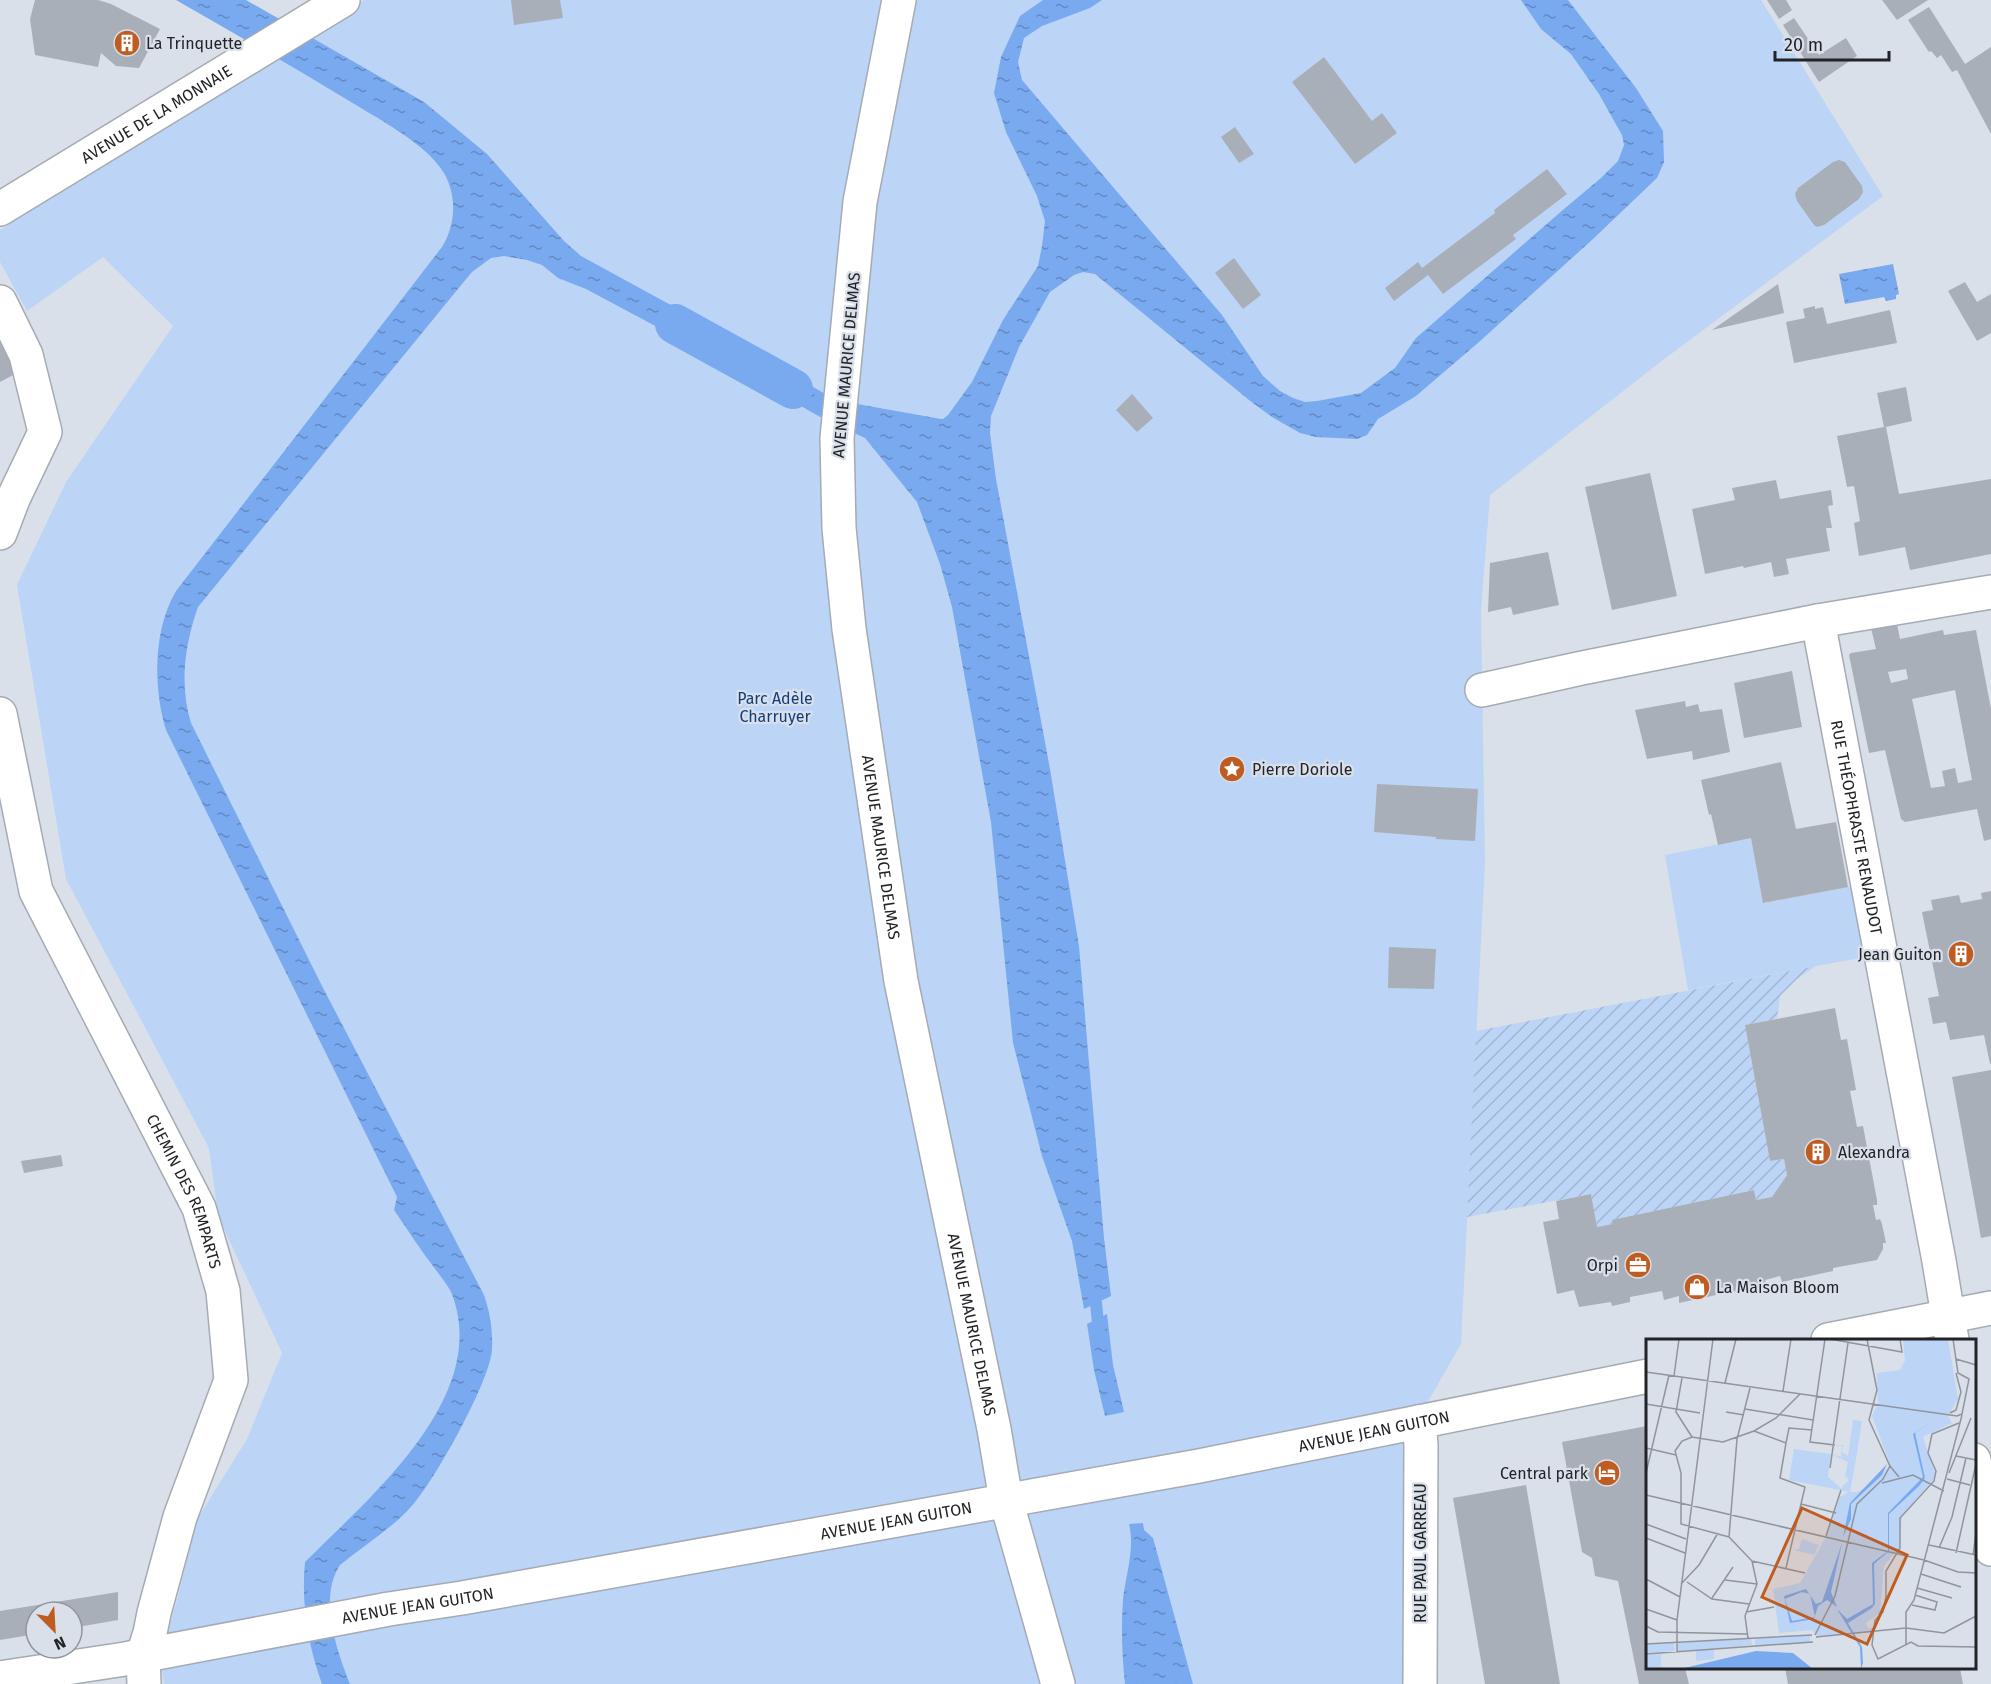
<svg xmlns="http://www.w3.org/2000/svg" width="1991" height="1684" font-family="'Fira Sans',sans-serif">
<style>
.green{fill:#bcd4f6}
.garden{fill:url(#garden-furrows)}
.water{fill:url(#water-ripples)}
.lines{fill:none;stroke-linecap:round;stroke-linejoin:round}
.stream{stroke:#79a9ef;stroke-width:12}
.canal{stroke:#79a9ef;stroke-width:40}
.building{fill:#a9afb8;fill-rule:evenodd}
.minor-casing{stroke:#a5abb3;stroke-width:36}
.tertiary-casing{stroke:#a5abb3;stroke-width:36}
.secondary-casing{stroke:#a5abb3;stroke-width:36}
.minor{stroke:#fff;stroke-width:33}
.tertiary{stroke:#fff;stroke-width:33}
.secondary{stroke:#fff;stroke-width:33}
.labels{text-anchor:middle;stroke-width:4.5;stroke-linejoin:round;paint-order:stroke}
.poi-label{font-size:16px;fill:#212327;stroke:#dae0e9;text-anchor:start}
.street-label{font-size:16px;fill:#212327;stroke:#dae0e9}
.park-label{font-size:16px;fill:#103e7c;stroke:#dae0e9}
.inset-road{fill:none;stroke:#90949b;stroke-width:1.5}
.view{fill:#bf5c21;fill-opacity:0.15;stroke:#bf5c21;stroke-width:3}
.inset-edge{fill:none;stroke:#212327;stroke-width:3}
</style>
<defs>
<pattern id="garden-furrows" width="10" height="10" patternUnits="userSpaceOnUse" patternTransform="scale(1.5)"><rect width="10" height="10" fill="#bcd4f6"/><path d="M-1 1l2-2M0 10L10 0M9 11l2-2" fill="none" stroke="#a1b6d3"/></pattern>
<pattern id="water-ripples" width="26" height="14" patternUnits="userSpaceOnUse" patternTransform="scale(1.5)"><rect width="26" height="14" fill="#79a9ef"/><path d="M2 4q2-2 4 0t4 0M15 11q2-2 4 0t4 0" fill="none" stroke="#6389c2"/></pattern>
</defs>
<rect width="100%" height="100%" fill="#dae0e9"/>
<g class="green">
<path d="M 364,0 L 1761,0 L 1883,196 L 1663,360 L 1490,495 L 1481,611 L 1485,861 L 1461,1344 L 1406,1440 L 1406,1684 L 164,1684 L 160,1656 L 178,1597 L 196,1521 L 247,1439 L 282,1353 L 218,1216 L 209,1148 L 66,879 L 17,585 L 66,482 L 173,326 L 103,257 L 27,311 L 0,262 L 0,230 L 231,83 Z"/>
<path d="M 1751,838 L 1764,903 L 1867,883 L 1881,954 L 1688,990 L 1665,855 Z"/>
</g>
<path class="garden" d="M 1816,966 L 1797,979 L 1780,996 L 1777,1019 L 1745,1025 L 1770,1161 L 1784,1159 L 1787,1175 L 1772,1197 L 1756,1200 L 1753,1190 L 1613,1220 L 1613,1224 L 1597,1227 L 1591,1194 L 1467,1217 L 1476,1031 Z"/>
<g class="water">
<path d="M 176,0 L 246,0 L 424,102 L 487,154 L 564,241 L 581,256 L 733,339 L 719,360 L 586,289 L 558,278 L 542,265 L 527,260 L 504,256 L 491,258 L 472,272 L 462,284 L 198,607 C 185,644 179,684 191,723 L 323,988 L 484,1295 C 490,1312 493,1331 492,1349 C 491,1380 431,1488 408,1510 C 388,1531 362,1547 340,1565 C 318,1598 337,1651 350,1684 L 322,1684 C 308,1645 301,1604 305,1562 C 368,1499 489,1399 453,1297 C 450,1287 442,1279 436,1270 C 421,1251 408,1230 394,1210 L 397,1197 L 166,730 C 153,687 153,630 176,591 L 442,247 C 456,224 457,196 444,173 C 426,143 375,117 346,99 C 290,65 233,33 176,0 Z"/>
<path d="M 1043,0 L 1102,0 L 1090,8 L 1042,26 L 1024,38 L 1018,62 L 1022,80 L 1222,315 L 1263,376 L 1280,391 L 1293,398 L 1305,402 L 1317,401 L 1361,393 L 1395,368 L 1416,338 L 1564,209 L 1601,178 L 1618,161 L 1624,145 L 1622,135 L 1599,94 L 1571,54 L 1541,29 L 1521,0 L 1568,0 L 1636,88 L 1663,131 L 1664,162 L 1657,178 L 1593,239 L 1479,342 L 1416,396 L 1378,419 L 1367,435 L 1357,439 L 1316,437 L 1300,433 L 1272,417 L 1249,400 L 1095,274 L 1083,272 L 1074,275 L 1050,292 L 1019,347 L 991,416 L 990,433 L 996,479 L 1050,769 L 1079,946 L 1104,1238 L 1111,1296 L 1084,1309 L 1072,1241 L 1042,1156 L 1013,1043 L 991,822 L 952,607 L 940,564 L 917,502 L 865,438 L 822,418 L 739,371 L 751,351 L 827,395 L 857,404 L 941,419 L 943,419 L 948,415 L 972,382 L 1003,320 L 1038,266 L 1042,246 L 1045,221 L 1037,196 L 1006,132 L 994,93 L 1001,57 L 1020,16 Z"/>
<path d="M 1893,264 L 1899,294 L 1896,295 L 1896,299 L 1886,301 L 1884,297 L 1845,304 L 1839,274 Z"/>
<path d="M 1107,1314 L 1113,1365 L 1124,1412 L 1105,1416 L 1094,1370 L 1087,1324 Z"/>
<path d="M 1143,1523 L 1144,1530 L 1153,1538 L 1193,1684 L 1125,1684 C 1122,1655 1121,1627 1123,1599 C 1126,1574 1135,1549 1129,1524 Z"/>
</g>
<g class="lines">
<path class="stream" d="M 1096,1303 L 1099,1333"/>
<path class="canal" d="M 675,324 L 793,389"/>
</g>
<g class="building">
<path d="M 35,0 L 98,0 L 111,4 L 160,29 L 139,68 L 116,66 L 101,53 L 98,67 L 35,55 L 30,19 Z"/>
<path d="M 511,0 L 560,0 L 563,18 L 514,25 Z"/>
<path d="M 1767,0 L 1786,0 L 1792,10 L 1779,19 Z"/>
<path d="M 1882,0 L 1928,0 L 1897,20 Z"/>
<path d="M 1929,7 L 1965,64 L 1991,47 L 1991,134 L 1957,70 L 1952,72 L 1941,55 L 1937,58 L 1931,51 L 1929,52 L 1908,20 Z"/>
<path d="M 1794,18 L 1819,55 L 1846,38 L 1857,56 L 1819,82 L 1783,25 Z"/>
<path d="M 1324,57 L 1372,121 L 1382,113 L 1397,133 L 1355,164 L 1292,82 Z"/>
<path d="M 1235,127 L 1254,154 L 1239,163 L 1221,137 Z"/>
<path d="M 1839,160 L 1845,162 L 1862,186 L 1863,192 L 1859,199 L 1824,225 L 1817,227 L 1814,225 L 1797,201 L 1795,194 L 1798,188 L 1833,162 Z"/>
<path d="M 1547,169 L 1567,194 L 1513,235 L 1516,239 L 1443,294 L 1428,275 L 1394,301 L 1385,288 L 1418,262 L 1422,268 L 1495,213 L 1494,210 Z"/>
<path d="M 1234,258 L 1261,295 L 1243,309 L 1215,273 Z"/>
<path d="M 1965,282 L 1977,302 L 1991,294 L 1991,333 L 1977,341 L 1948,291 Z"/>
<path d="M 1778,284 L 1784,313 L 1712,330 L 1725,321 Z"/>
<path d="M 1815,306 L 1815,309 L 1823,307 L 1827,324 L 1890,310 L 1897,343 L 1794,363 L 1786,322 L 1805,318 L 1803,309 Z"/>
<path d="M 0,335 L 19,372 L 0,382 Z"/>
<path d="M 1906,387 L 1912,421 L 1886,427 L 1899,494 L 1991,479 L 1991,554 L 1910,570 L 1905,547 L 1859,556 L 1854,523 L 1860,521 L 1854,486 L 1847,487 L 1837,436 L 1884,427 L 1877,393 Z"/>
<path d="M 1132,394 L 1153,418 L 1137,432 L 1116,410 Z"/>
<path d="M 1650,473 L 1677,596 L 1612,610 L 1585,487 Z"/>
<path d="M 1776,480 L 1780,499 L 1831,490 L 1833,505 L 1828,506 L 1832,528 L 1826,528 L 1830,551 L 1786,559 L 1789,574 L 1774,577 L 1771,562 L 1744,568 L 1743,566 L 1705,574 L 1692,509 L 1735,500 L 1732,488 Z"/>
<path d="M 1548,552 L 1559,605 L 1513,615 L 1511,607 L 1488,612 L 1490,563 Z"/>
<path d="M 1897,624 L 1900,639 L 1943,630 L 1944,635 L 1976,630 L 1991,709 L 1991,839 L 1984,841 L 1977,809 L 1905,822 L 1901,819 L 1885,750 L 1869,753 L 1849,655 L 1851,653 L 1876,649 L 1871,628 ZM 1906,669 L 1908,679 L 1891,683 L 1888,672 ZM 1955,690 L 1972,780 L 1958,783 L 1955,768 L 1942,771 L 1945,786 L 1931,788 L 1912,699 Z"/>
<path d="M 1792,671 L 1802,727 L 1744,738 L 1734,683 Z"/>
<path d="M 1685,701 L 1686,707 L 1698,704 L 1700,712 L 1722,709 L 1730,752 L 1693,760 L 1692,751 L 1647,759 L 1635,710 Z"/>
<path d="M 1781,762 L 1796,829 L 1836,822 L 1848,887 L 1763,903 L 1751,838 L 1718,845 L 1711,814 L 1709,815 L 1701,780 Z"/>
<path d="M 1377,784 L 1478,789 L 1475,841 L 1436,839 L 1436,837 L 1374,832 Z"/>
<path d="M 1991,891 L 1991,1064 L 1990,1064 L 1984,1035 L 1950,1040 L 1946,1022 L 1933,1024 L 1928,998 L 1939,996 L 1922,912 L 1933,910 L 1931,900 L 1959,895 L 1961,903 L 1982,899 L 1981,893 Z"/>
<path d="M 1389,947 L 1436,949 L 1434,989 L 1388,988 Z"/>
<path d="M 1835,1008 L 1841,1040 L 1847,1039 L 1856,1090 L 1850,1091 L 1857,1127 L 1863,1126 L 1877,1200 L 1877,1205 L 1873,1205 L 1876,1220 L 1880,1219 L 1882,1224 L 1886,1243 L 1883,1243 L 1883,1249 L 1877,1260 L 1833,1268 L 1833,1271 L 1782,1282 L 1780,1276 L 1765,1280 L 1767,1285 L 1731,1292 L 1730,1286 L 1715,1289 L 1716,1295 L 1679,1303 L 1679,1296 L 1664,1300 L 1662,1291 L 1630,1297 L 1630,1302 L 1612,1306 L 1611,1302 L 1579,1307 L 1574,1290 L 1557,1294 L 1543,1222 L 1559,1219 L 1556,1201 L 1591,1194 L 1597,1227 L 1613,1224 L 1612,1220 L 1754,1190 L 1756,1200 L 1772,1197 L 1787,1175 L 1784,1159 L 1770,1161 L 1745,1025 Z"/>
<path d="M 1991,1070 L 1991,1236 L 1981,1238 L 1952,1077 Z"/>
<path d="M 61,1155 L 63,1166 L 24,1173 L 21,1161 Z"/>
<path d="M 1647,1426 L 1647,1668 L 1685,1668 L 1689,1684 L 1639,1684 L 1618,1581 L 1595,1576 L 1592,1558 L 1582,1552 L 1562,1442 Z"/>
<path d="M 1526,1485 L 1560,1684 L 1485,1684 L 1453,1498 Z"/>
<path d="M 118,1592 L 118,1620 L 72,1628 L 72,1612 L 36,1612 L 36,1634 L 0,1640 L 0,1611 Z"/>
<path d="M 1785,1668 L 1960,1668 L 1963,1684 L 1788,1684 Z"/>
</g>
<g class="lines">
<defs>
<g id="minor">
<path d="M 0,302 L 26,355 L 45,432 L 13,499 L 0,533"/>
<path id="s1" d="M 1818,621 L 1939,1261 L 1952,1340"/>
<path d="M 1482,690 L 1582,668 L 1818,621 L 1991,592"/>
<path id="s2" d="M 0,714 L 36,891 L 199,1208 L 223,1291 L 231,1380 L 180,1517 L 154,1613 L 150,1633 L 143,1655 L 144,1684"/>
<path d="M 1419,1422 L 1421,1445 L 1420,1684"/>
<path d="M 1974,1460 L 1991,1549"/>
</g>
<g id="tertiary">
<path id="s3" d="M 899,0 L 860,202 L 837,438 L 839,528 L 849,629 L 901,981 L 994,1429 L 1006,1500 L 1058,1684"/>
<path id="s4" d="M 0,209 L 343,0"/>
</g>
<g id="secondary">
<path d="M 1828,1340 L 1991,1308"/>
<path id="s5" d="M 0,1678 L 125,1659 L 389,1609 L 462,1598 L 1199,1466 L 1648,1376"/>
</g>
</defs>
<use href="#minor" class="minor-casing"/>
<use href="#tertiary" class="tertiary-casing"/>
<use href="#secondary" class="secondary-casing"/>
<use href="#minor" class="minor"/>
<use href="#tertiary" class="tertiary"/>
<use href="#secondary" class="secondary"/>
</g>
<defs>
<symbol id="building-disc" viewBox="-11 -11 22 22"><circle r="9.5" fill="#bf5c21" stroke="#dae0e9"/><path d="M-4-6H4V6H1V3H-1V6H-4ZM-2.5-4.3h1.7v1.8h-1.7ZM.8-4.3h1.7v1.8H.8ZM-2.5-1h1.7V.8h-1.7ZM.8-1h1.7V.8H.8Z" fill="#fff"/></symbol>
<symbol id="sight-disc" viewBox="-11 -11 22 22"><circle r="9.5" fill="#bf5c21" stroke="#dae0e9"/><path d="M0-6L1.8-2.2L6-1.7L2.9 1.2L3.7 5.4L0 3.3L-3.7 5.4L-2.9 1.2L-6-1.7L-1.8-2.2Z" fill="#fff"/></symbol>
<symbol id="office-disc" viewBox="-11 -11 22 22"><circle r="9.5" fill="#bf5c21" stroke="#dae0e9"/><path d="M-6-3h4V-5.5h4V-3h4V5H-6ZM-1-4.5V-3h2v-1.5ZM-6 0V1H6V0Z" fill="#fff"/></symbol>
<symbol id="shop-disc" viewBox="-11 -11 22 22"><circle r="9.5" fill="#bf5c21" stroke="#dae0e9"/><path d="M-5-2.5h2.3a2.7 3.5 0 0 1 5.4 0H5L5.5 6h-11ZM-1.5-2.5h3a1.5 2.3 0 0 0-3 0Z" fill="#fff"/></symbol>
<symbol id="hotel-disc" viewBox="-11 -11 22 22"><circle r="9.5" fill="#bf5c21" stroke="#dae0e9"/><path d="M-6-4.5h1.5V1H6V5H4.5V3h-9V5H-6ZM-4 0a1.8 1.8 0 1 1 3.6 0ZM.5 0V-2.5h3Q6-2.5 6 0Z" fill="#fff"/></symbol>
</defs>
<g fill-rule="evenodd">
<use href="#building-disc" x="112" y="28" width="30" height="30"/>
<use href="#sight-disc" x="1217" y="754" width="30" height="30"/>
<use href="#building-disc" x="1946" y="939" width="30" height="30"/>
<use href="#building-disc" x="1803" y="1137" width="30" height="30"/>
<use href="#office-disc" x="1623" y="1250" width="30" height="30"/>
<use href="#shop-disc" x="1682" y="1272" width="30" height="30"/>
<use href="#hotel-disc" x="1592" y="1458" width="30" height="30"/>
</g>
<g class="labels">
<g class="poi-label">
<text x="146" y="49">La Trinquette</text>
<text x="1252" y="775">Pierre Doriole</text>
<text x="1942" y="960" text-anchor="end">Jean Guiton</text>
<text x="1838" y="1158">Alexandra</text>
<text x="1618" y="1271" text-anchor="end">Orpi</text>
<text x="1716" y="1293">La Maison Bloom</text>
<text x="1588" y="1479" text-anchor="end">Central park</text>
</g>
<g class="street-label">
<text dy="6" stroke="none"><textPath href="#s4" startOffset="183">AVENUE DE LA MONNAIE</textPath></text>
<text transform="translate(846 365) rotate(-85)" y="6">AVENUE MAURICE DELMAS</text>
<text dy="6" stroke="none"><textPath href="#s1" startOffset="210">RUE THÉOPHRASTE RENAUDOT</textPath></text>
<text dy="6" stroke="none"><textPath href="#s3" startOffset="855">AVENUE MAURICE DELMAS</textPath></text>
<text dy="6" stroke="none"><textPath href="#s2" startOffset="516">CHEMIN DES REMPARTS</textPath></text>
<text dy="6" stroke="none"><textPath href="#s3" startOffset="1341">AVENUE MAURICE DELMAS</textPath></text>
<text dy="6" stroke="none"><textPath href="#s5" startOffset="1396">AVENUE JEAN GUITON</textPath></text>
<text dy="6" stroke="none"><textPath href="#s5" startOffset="910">AVENUE JEAN GUITON</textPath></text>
<text transform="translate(1420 1553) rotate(-90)" y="6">RUE PAUL GARREAU</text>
<text dy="6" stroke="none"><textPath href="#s5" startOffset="424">AVENUE JEAN GUITON</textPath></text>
</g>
<g class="park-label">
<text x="775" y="704">Parc Adèle<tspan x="775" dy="18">Charruyer</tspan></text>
</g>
</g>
<g transform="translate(1646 1339)">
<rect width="330" height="330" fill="#dae0e9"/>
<path d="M 257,0 L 302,0 L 312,60 L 302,77 L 306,84 L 277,98 L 289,133 L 287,141 L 256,176 L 253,209 L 238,227 L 234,274 L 220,284 L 222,289 L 227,288 L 227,293 L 171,297 L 166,291 L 133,294 L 127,250 L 154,244 L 181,196 L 194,158 L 202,153 L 212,153 L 235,137 L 244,125 L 226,77 L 232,65 L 231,34 L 254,31 L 259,22 ZM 207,81 L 216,82 L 210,120 L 195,117 L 196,107 L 190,106 L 197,106 L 196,113 L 202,117 ZM 164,296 L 164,304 L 109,307 L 109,300 ZM 105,299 L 106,306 L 68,310 L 68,320 L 50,322 L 50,311 L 32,312 L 31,304 ZM 28,304 L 29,312 L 0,314 L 0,306 ZM 15,315 L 15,328 L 29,330 L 0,330 L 0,316 Z" fill="#bcd4f6"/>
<path d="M 148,110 L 185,115 L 182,138 L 195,149 L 203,141 L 199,137 L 202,123 L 187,116 L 210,120 L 204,153 L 143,141 ZM 156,200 L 173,206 L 168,216 L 148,211 L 153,210 Z" fill="#bcd4f6"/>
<path d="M 289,81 L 269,94 L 279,139 L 273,147 L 243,175 L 243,212 L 228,225 L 229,265 L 226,269 L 202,284 L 216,308 L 217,324 L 215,330 L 214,308 L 191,270 L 201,280 L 227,265 L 226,224 L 242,212 L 242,174 L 277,138 L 267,95 ZM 241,125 L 236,136 L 205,165 L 205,180 L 197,198 L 204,164 ZM 196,204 L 185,253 L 191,268 L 181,261 L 172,267 L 168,280 L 144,284 L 138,257 L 160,250 L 170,265 L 176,263 ZM 156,253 L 164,255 L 169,278 L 146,282 L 139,260 ZM 110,312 L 147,314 L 167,330 L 34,330 Z" fill="#79a9ef" fill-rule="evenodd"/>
<path class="inset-road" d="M 179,0 L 164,103 L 189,106M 184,0 L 256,13 L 254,0M 221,0 L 231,51 L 223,81 L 244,127 L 253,138M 310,20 L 330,26M 0,33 L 311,77 L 316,75 L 323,40 L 312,34 L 307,0M 28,37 L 33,0M 36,39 L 30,73 L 46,98M 79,44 L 90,0M 137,52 L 145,0M 0,65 L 54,74M 99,70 L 167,81M 80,73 L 98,76M 304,74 L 310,71 L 315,53 L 310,34M 313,84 L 286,95 L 282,114 L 290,132 L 288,142 L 254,179 L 254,209 L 240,232 L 240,257 L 237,273 L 229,281 L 226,306 L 232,320 L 265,303 L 272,307 L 330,308M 108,92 L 140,104 L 143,89 L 166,91M 140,104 L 134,139 L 159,148 L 140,229M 0,109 L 30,116M 310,117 L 330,121M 184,129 L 202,4M 0,134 L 23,36M 303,134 L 325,79M 301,140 L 324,146M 236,144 L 267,136 L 298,152M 0,156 L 278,221M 155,165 L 190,174M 0,185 L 40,200M 180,197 L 195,151M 83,198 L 91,100 L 104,49M 0,199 L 39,214M 283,206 L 330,216M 293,209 L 306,178 L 320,119M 310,214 L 330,125M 327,216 L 330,194M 278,221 L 312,233 L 330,234M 106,222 L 159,234M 275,235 L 315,248M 0,240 L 34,258M 79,241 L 111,245M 41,243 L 66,260 L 103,265M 35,245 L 53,226 L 72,194M 271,249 L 306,259M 66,259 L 87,228M 266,266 L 289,271 L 291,263 L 269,256M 0,270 L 31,281M 100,273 L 128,268M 0,287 L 12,293 L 101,295M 169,296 L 189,257 L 211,165 L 237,140 L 244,127M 170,298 L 260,289 L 298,294 L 330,277M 102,299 L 99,277 L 111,245 L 106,222 L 83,198 L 35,185 L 35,134 L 29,112 L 36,102 L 46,98 L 77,103 L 108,92 L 130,79 L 154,55M 0,305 L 166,296M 260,305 L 260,273 L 268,261 L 316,76M 31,313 L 31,281 L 67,0M 0,315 L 167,303"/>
<path class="view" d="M 156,169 L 261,216 L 221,305 L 116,258 Z"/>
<rect width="330" height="330" class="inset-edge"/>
</g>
<g transform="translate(54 1630) rotate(156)"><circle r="28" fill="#dae0e9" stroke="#90949b" stroke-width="1.5"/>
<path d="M0-4.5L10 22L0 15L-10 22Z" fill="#bf5c21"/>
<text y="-9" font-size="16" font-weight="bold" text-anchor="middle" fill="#212327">N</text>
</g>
<path d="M1775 51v9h114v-9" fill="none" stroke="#212327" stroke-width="3"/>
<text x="1784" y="51" font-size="18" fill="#212327" stroke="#dae0e9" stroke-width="4.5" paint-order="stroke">20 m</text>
</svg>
